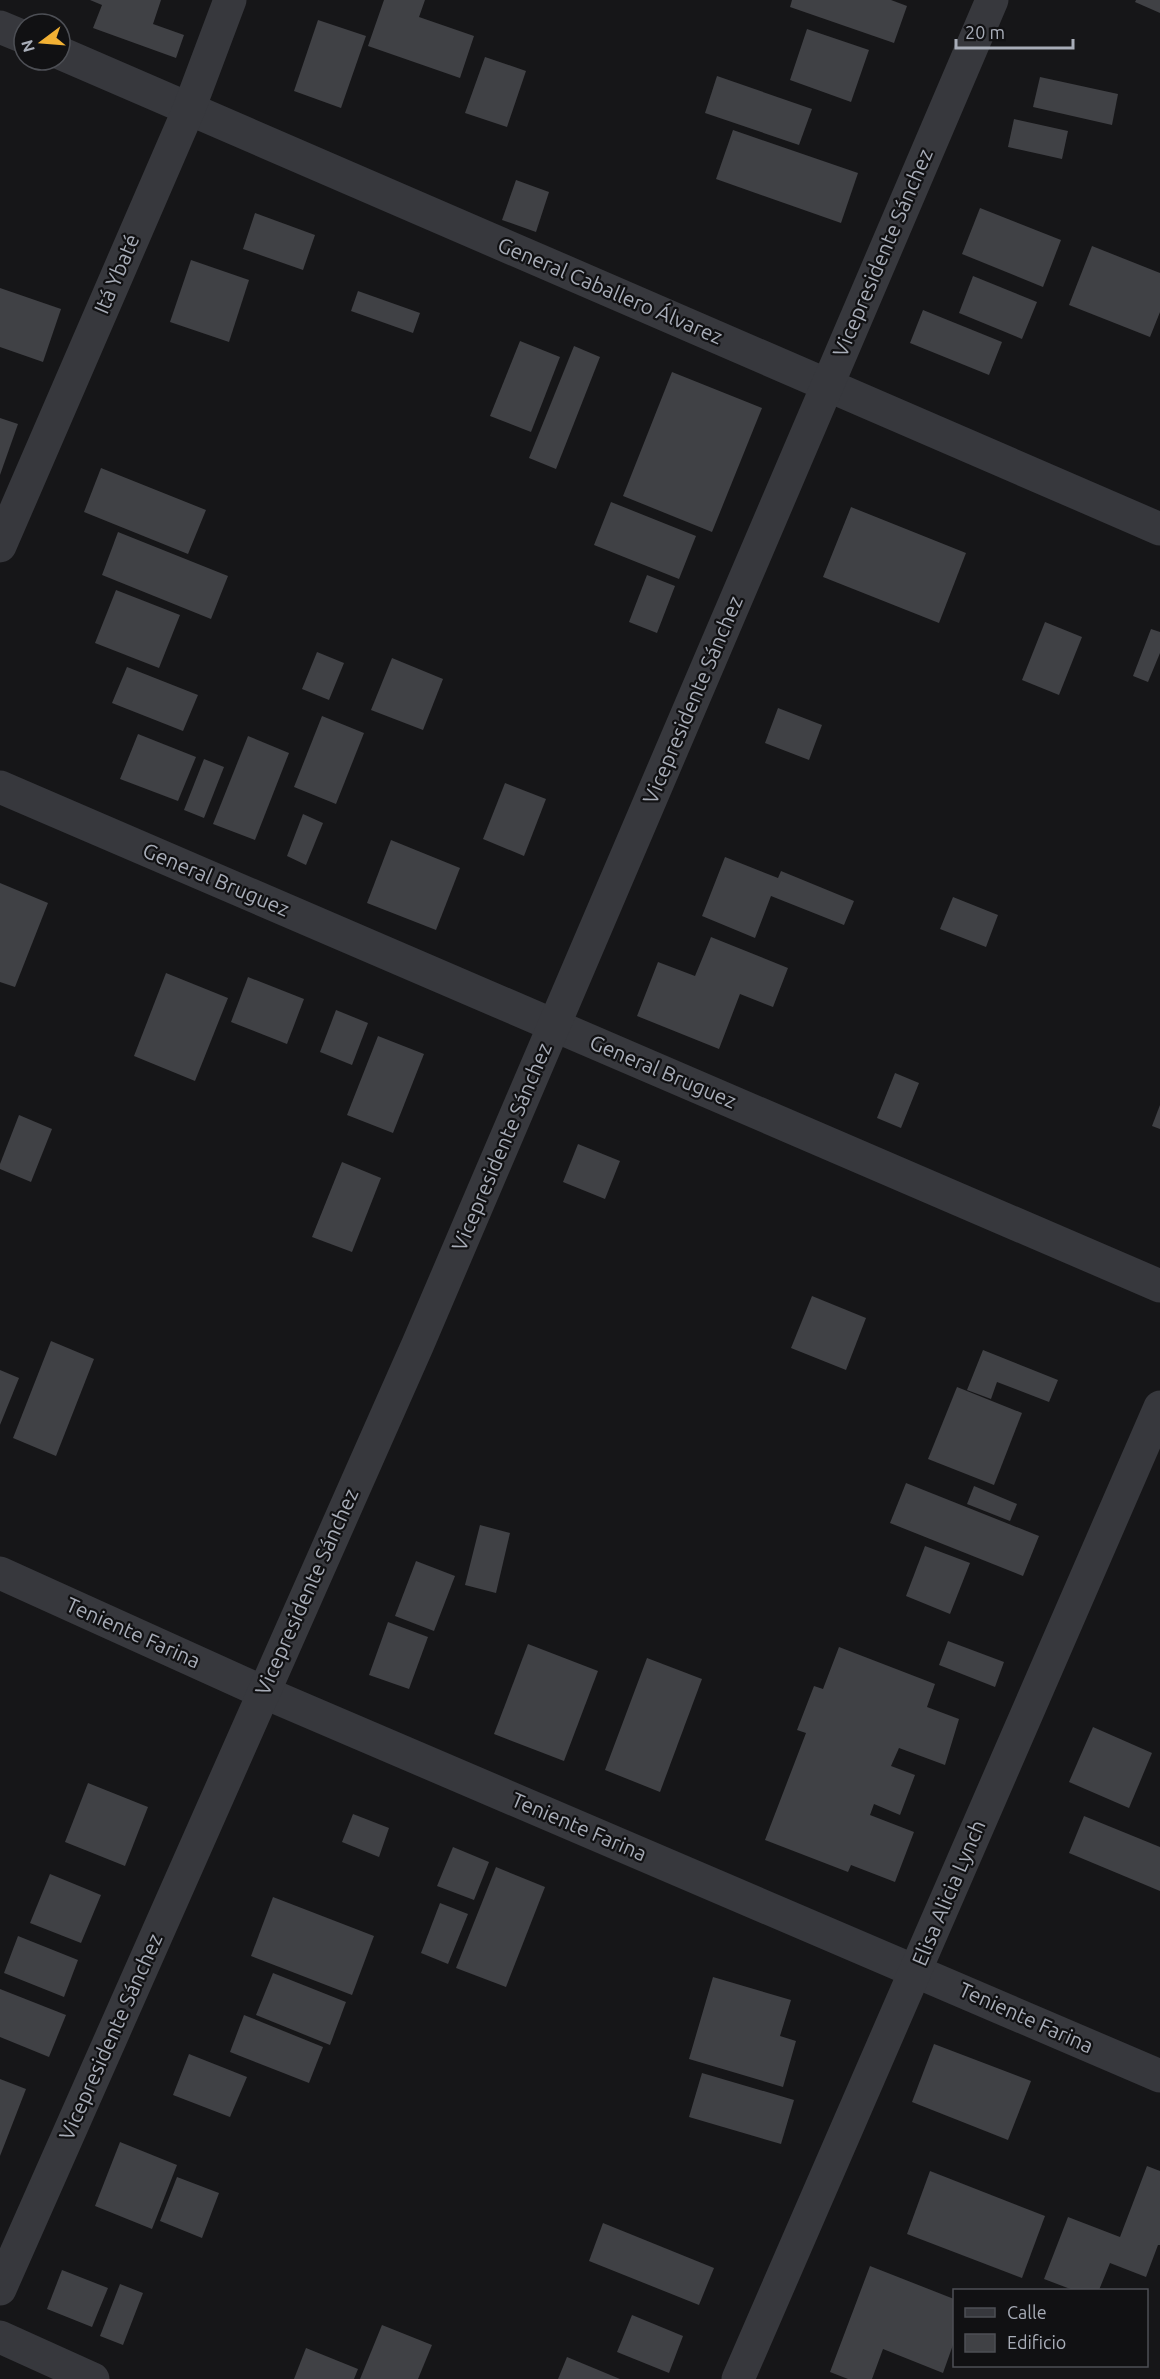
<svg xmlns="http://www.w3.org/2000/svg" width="1160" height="2379" font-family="Ubuntu,sans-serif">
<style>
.building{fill:#404145}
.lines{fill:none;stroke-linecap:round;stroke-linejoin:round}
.minor{stroke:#37383d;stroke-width:33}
.labels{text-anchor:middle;stroke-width:4.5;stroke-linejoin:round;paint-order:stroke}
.street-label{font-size:21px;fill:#a8adb8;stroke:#111113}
</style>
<rect width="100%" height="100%" fill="#161618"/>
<g class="building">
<path d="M 90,0 L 161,0 L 153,24 L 184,35 L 176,58 L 93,28 L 102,5 Z"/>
<path d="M 384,0 L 425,0 L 419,17 L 474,36 L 460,78 L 368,46 Z"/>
<path d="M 792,0 L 891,0 L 907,6 L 894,43 L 790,7 Z"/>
<path d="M 1136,0 L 1160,0 L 1160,13 L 1135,2 Z"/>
<path d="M 318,20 L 366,36 L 341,108 L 294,91 Z"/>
<path d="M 807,29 L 869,50 L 851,102 L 790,80 Z"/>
<path d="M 485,57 L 526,71 L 507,127 L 465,113 Z"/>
<path d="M 717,76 L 812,109 L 799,145 L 705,113 Z"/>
<path d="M 1040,77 L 1118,94 L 1112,125 L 1033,107 Z"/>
<path d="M 1014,119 L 1068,131 L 1062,159 L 1008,147 Z"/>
<path d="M 733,130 L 858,173 L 841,223 L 716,179 Z"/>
<path d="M 516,180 L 549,192 L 536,232 L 502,220 Z"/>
<path d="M 980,208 L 1061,240 L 1043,287 L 962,254 Z"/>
<path d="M 255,213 L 315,235 L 303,270 L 243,249 Z"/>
<path d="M 1092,246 L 1160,273 L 1160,312 L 1150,337 L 1069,305 Z"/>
<path d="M 191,260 L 249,280 L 229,342 L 170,322 Z"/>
<path d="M 973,276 L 1037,302 L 1022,339 L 959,313 Z"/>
<path d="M 0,288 L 61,309 L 43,362 L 0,347 Z"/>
<path d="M 358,291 L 420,313 L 413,333 L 351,311 Z"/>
<path d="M 923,310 L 1002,342 L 989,375 L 910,343 Z"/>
<path d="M 520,341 L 560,357 L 531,432 L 490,416 Z"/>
<path d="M 574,346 L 600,357 L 556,469 L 529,458 Z"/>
<path d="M 672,372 L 762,408 L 712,532 L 623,496 Z"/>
<path d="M 0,418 L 18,424 L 0,475 Z"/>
<path d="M 101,468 L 206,510 L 188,554 L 84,512 Z"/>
<path d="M 611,502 L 696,536 L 679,579 L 594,545 Z"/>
<path d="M 851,507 L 966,553 L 939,623 L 823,577 Z"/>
<path d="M 118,532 L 228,576 L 211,619 L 102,575 Z"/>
<path d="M 647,575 L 675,586 L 657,633 L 629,622 Z"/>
<path d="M 116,590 L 180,615 L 159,668 L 95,643 Z"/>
<path d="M 1045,622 L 1082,637 L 1059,695 L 1022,680 Z"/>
<path d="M 1151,629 L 1160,632 L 1160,653 L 1148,682 L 1133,676 Z"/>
<path d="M 317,652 L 344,663 L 329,700 L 302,689 Z"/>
<path d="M 392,658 L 443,679 L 423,730 L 371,710 Z"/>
<path d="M 127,667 L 198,695 L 183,731 L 112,703 Z"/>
<path d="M 778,708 L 822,725 L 809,760 L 765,743 Z"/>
<path d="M 322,716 L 364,733 L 336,804 L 294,787 Z"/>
<path d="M 138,734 L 196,757 L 178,801 L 120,779 Z"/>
<path d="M 248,736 L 289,753 L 255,840 L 213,824 Z"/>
<path d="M 204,759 L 224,767 L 204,818 L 184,810 Z"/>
<path d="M 505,783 L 546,799 L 524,856 L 483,839 Z"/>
<path d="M 303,814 L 323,823 L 306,865 L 287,856 Z"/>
<path d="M 391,840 L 460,868 L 436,930 L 367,903 Z"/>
<path d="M 725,857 L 778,878 L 781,871 L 854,901 L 844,925 L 771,896 L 755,938 L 702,916 Z"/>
<path d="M 0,883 L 48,903 L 15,987 L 0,982 Z"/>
<path d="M 953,897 L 998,915 L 986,947 L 940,929 Z"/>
<path d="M 711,937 L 788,968 L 773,1007 L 740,994 L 719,1049 L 637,1016 L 658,962 L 695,976 Z"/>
<path d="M 166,973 L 228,998 L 195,1081 L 134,1056 Z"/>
<path d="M 248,977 L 304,999 L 287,1044 L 231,1022 Z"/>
<path d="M 336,1010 L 368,1023 L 352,1065 L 320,1052 Z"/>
<path d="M 378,1036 L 424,1054 L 393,1133 L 347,1115 Z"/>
<path d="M 895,1073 L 919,1083 L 901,1128 L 877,1118 Z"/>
<path d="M 1160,1105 L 1160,1129 L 1152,1126 Z"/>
<path d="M 19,1115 L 52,1129 L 31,1182 L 0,1169 L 0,1164 Z"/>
<path d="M 578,1144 L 620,1161 L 605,1199 L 563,1182 Z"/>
<path d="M 342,1162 L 381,1178 L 352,1252 L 312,1237 Z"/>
<path d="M 812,1296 L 866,1318 L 846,1370 L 791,1348 Z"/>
<path d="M 51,1341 L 94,1359 L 56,1456 L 13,1438 Z"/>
<path d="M 983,1350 L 1058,1380 L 1049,1402 L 997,1382 L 991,1399 L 967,1390 Z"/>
<path d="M 0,1370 L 19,1378 L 0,1425 Z"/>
<path d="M 957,1387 L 1022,1413 L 994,1485 L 928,1459 Z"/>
<path d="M 906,1483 L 1039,1536 L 1023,1576 L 890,1523 Z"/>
<path d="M 974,1486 L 1017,1504 L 1010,1521 L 967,1504 Z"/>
<path d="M 480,1525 L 510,1533 L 496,1593 L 465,1585 Z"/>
<path d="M 925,1546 L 970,1563 L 950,1614 L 906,1596 Z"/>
<path d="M 416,1561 L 455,1576 L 434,1631 L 395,1616 Z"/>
<path d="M 388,1622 L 428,1637 L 409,1689 L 369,1675 Z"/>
<path d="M 948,1641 L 1004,1662 L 995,1687 L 939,1665 Z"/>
<path d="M 528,1644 L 598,1671 L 564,1761 L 494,1734 Z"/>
<path d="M 839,1647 L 935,1684 L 927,1707 L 959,1719 L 945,1765 L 899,1748 L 891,1766 L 915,1775 L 900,1815 L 874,1804 L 870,1815 L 914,1832 L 895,1882 L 851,1865 L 848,1872 L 765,1840 L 806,1733 L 797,1730 L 814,1686 L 823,1689 Z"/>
<path d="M 647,1658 L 702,1679 L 660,1792 L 605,1770 Z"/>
<path d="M 1093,1727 L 1152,1753 L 1129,1808 L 1069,1782 Z"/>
<path d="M 88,1783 L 148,1807 L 125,1866 L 65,1842 Z"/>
<path d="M 353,1814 L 389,1828 L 379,1857 L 342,1842 Z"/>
<path d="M 1084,1816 L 1160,1847 L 1160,1891 L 1069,1853 Z"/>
<path d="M 453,1847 L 489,1862 L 474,1900 L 437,1886 Z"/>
<path d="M 496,1867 L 545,1887 L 506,1987 L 456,1968 Z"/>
<path d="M 50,1874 L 101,1895 L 81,1943 L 30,1923 Z"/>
<path d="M 273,1897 L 374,1936 L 352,1995 L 251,1956 Z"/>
<path d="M 440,1903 L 468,1914 L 448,1964 L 421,1953 Z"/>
<path d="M 18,1936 L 78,1960 L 64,1997 L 4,1973 Z"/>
<path d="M 273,1973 L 346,2002 L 330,2045 L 256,2015 Z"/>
<path d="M 713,1977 L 791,2000 L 780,2036 L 796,2041 L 783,2087 L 689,2059 Z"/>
<path d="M 0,1989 L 66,2015 L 49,2057 L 0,2037 Z"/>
<path d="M 244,2015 L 323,2047 L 309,2083 L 230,2052 Z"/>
<path d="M 934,2044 L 1031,2081 L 1008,2140 L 912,2102 Z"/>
<path d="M 189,2054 L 247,2077 L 230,2117 L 173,2095 Z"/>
<path d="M 702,2073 L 794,2100 L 781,2144 L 689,2117 Z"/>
<path d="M 0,2079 L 26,2089 L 0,2156 Z"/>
<path d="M 120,2142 L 177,2165 L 152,2229 L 95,2206 Z"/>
<path d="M 1147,2166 L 1160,2171 L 1160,2245 L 1158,2245 L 1146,2277 L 1110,2263 L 1099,2290 L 1073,2290 L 1044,2279 L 1068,2217 L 1120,2237 Z"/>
<path d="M 930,2171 L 1045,2216 L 1022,2278 L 907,2234 Z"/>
<path d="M 177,2177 L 219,2193 L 202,2238 L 160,2221 Z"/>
<path d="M 603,2223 L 714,2268 L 699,2305 L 589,2261 Z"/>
<path d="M 870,2266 L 954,2299 L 954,2342 L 943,2373 L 883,2349 L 872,2379 L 848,2379 L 830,2372 Z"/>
<path d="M 62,2270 L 108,2288 L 92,2327 L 47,2309 Z"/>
<path d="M 120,2284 L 143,2293 L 123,2345 L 100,2336 Z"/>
<path d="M 632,2315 L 683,2336 L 669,2373 L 617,2352 Z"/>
<path d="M 382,2325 L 432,2345 L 418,2379 L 360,2379 Z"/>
<path d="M 306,2348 L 358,2369 L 354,2379 L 294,2379 Z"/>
<path d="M 567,2357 L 620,2379 L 558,2379 Z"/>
</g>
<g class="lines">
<g class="minor">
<path d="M 0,27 L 24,37"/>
<path d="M 60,53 L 1160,529"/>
<path d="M 0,546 L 189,109 L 230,0"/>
<path d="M 0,787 L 1160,1286"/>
<path d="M 0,1573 L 263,1692 L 1160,2076"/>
<path d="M 0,2289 L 418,1344 L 992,0"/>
<path d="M 0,2337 L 93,2379"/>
<path d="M 738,2379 L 1160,1407"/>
</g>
</g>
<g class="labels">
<g class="street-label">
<text transform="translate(883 253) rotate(-67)" y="7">Vicepresidente Sánchez</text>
<text transform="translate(117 274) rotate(-67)" y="7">Itá Ybaté</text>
<text transform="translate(610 291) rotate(23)" y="7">General Caballero Álvarez</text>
<text transform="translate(693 700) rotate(-67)" y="7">Vicepresidente Sánchez</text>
<text transform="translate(216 880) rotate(23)" y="7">General Bruguez</text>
<text transform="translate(663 1072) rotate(23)" y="7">General Bruguez</text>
<text transform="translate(502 1147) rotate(-67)" y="7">Vicepresidente Sánchez</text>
<text transform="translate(307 1592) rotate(-66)" y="7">Vicepresidente Sánchez</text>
<text transform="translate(133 1633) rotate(24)" y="7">Teniente Farina</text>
<text transform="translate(579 1827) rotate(23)" y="7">Teniente Farina</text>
<text transform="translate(949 1893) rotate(-67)" y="7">Elisa Alicia Lynch</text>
<text transform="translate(1026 2018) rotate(24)" y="7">Teniente Farina</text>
<text transform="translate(111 2037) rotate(-66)" y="7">Vicepresidente Sánchez</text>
</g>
</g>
<rect x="953" y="2289" width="195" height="78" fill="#111113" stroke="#4d4f55" stroke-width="1.5"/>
<rect x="965" y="2308" width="30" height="9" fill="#37383d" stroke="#4d4f55" stroke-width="1.5"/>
<text x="1007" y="2319" font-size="18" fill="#a8adb8">Calle</text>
<rect x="965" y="2334" width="30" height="18" fill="#404145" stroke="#4d4f55" stroke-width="1.5"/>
<text x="1007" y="2349" font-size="18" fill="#a8adb8">Edificio</text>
<g transform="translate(42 42) rotate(254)"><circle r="28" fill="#111113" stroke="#4d4f55" stroke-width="1.5"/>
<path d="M0-4.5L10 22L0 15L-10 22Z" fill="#f2b134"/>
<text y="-9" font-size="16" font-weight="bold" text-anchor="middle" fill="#a8adb8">N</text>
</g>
<path d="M956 39v9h117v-9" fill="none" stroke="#a8adb8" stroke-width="3"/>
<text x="965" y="39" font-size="18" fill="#a8adb8" stroke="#111113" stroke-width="4.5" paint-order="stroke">20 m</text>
</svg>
